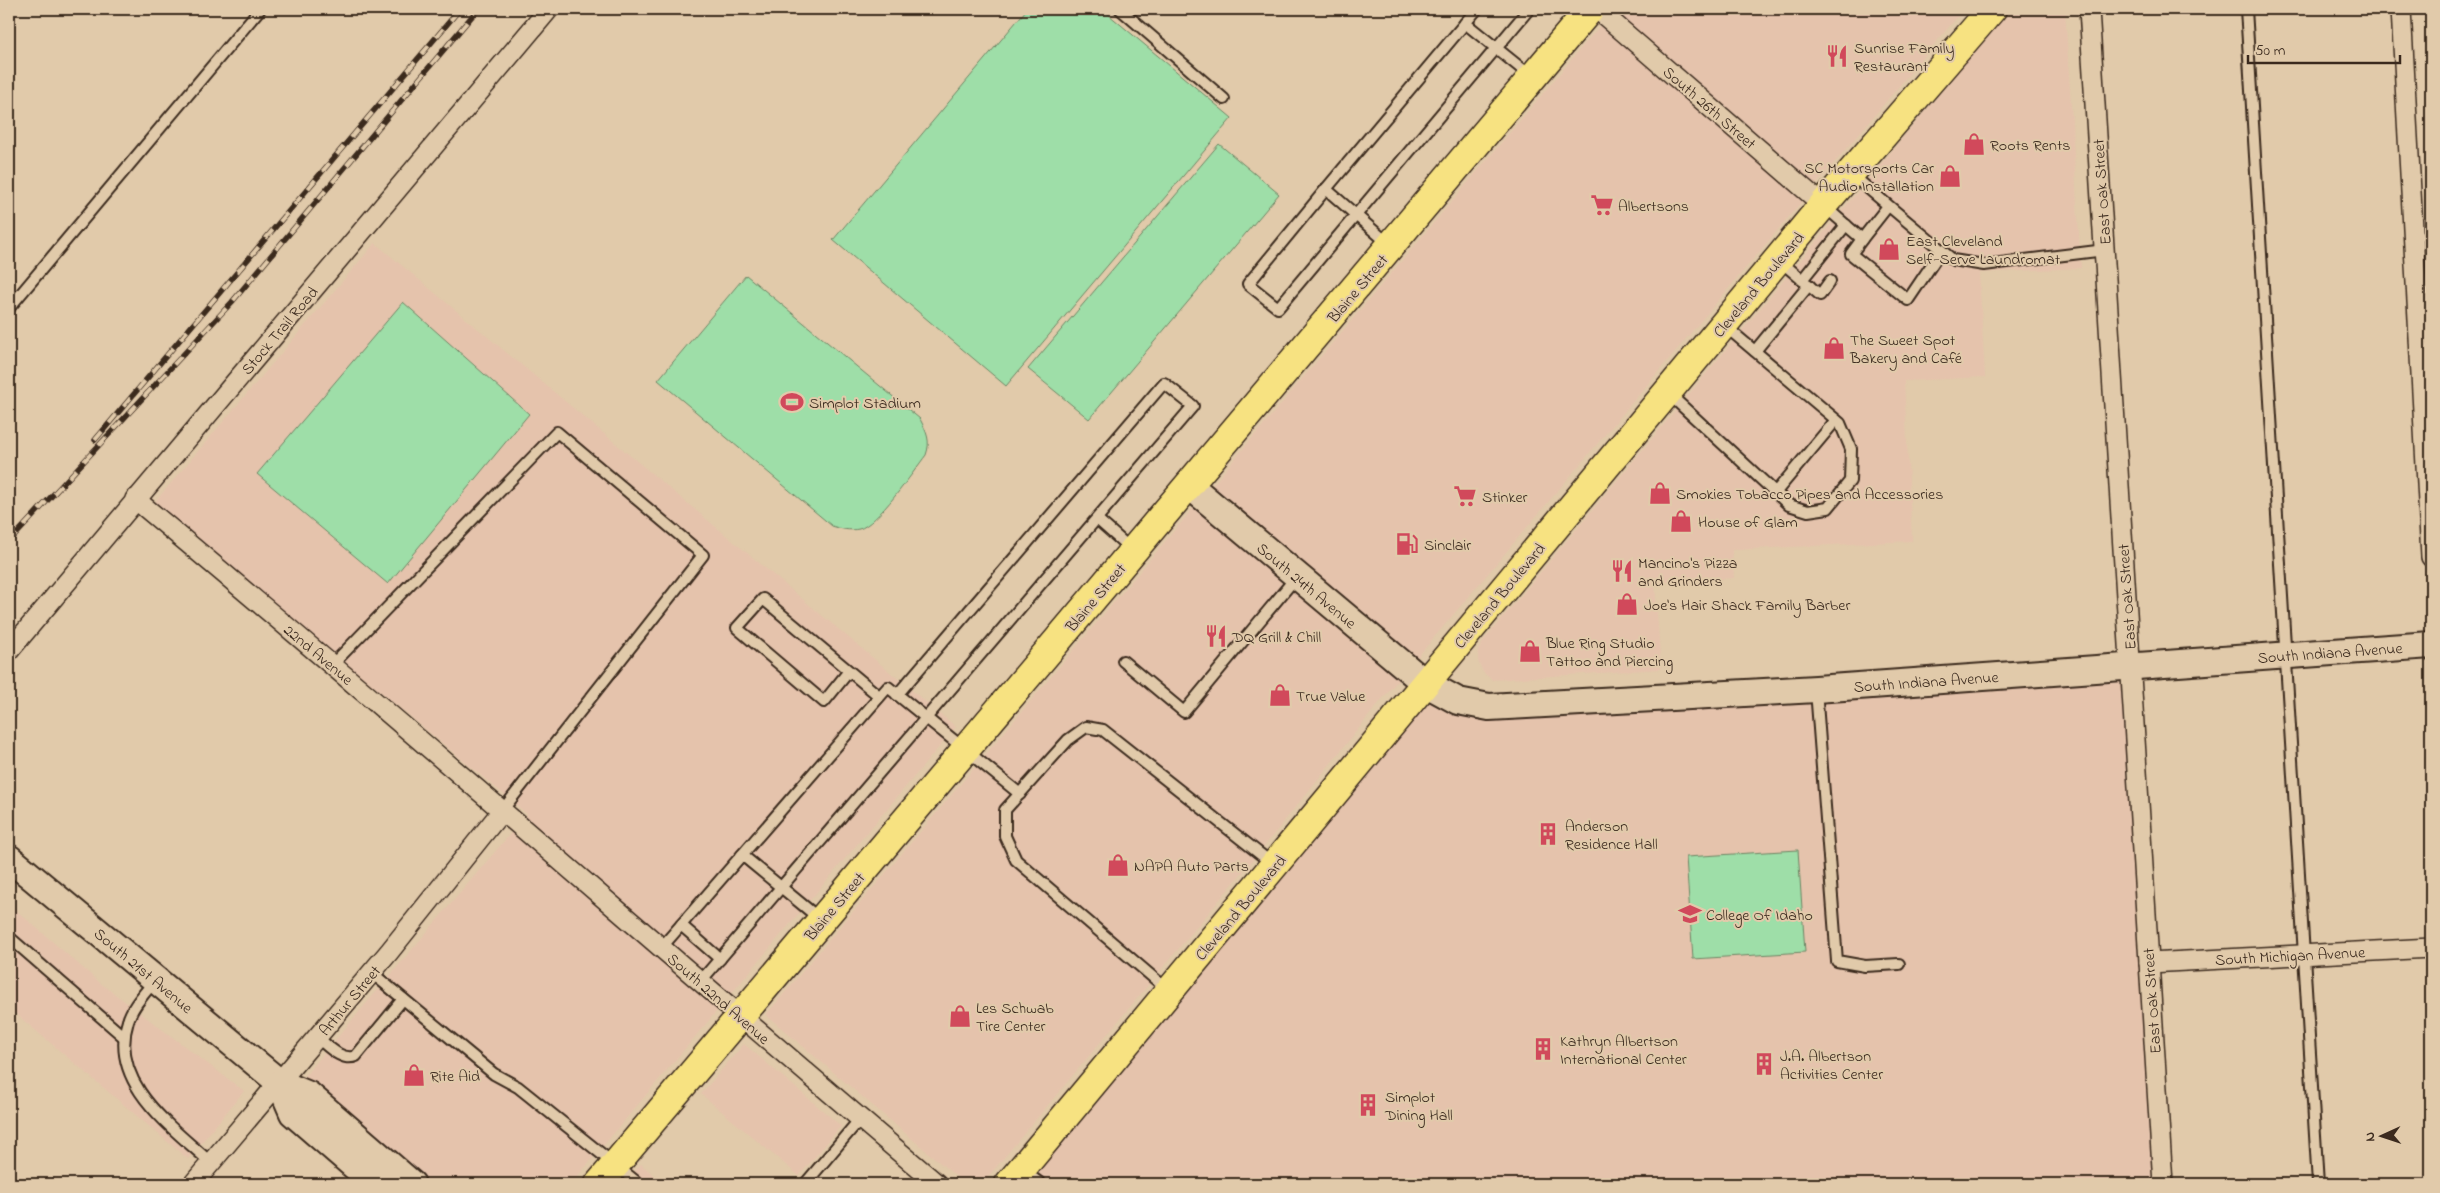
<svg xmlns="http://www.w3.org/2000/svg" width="2440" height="1193" font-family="'Indie Flower',sans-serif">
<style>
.built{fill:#e5c3ac}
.green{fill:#9edea8;stroke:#6c8463}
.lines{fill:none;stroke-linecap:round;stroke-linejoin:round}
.lane-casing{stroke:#3b2a1e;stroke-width:14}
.street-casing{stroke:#3b2a1e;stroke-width:22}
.secondary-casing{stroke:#3b2a1e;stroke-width:30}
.primary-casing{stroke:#3b2a1e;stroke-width:31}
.lane{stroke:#e1caaa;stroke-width:10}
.street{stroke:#e1caaa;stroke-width:19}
.secondary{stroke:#e1caaa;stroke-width:26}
.primary{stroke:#f7e281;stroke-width:28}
.rail-casing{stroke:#3b2a1e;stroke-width:5.5}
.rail{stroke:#e1caaa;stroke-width:4;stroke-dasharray:11;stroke-linecap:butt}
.labels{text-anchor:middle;stroke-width:4;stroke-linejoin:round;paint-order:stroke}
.poi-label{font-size:16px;fill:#3b2a1e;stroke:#e1caaa;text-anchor:start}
.street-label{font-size:16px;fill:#3b2a1e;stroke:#e1caaa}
</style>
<rect width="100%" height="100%" fill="#e1caaa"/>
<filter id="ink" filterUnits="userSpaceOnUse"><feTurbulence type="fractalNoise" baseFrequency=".02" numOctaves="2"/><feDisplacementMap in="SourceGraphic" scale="10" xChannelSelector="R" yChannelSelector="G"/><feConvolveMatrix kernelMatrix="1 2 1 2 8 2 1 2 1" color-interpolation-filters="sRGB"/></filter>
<g filter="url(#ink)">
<g class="built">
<path d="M 1614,9 L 1964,9 L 1383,698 L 1266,844 L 982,1184 L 965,1184 L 766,1015 Z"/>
<path d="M 2010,9 L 2065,9 L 2081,268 L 1979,273 L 1985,377 L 1904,381 L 1912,541 L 1732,550 L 1734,578 L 1655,583 L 1661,669 L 1492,680 L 1483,672 L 1478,661 L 1478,651 L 1484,640 Z"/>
<path d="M 375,243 L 956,727 L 571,1184 L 431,1184 L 304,1077 L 527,814 L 154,503 Z"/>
<path d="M 2130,667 L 2163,1184 L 1009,1184 L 1425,683 L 1458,701 Z"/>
<path d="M 9,904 L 99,982 L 244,1091 L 188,1159 L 9,1008 Z"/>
<path d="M 744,1044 L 841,1126 L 799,1176 L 701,1094 Z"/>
<path d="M 641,1164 L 664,1184 L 624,1184 Z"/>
</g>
<g class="green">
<path d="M 1027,9 L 1102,9 L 1232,118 L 1006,386 L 833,240 Z"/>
<path d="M 1219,144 L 1279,194 L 1089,419 L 1028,369 Z"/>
<path d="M 746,275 L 920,419 C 927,433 931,441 926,455 C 913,472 877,525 859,529 C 849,531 841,529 832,526 L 658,380 Z"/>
<path d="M 403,302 L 529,414 L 388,584 L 257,474 Z"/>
<path d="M 1798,850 L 1805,952 L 1693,959 L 1686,857 Z"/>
</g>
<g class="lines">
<defs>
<g id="lane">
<path d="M 1120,9 L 1224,99"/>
<path d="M 2246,9 L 2318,1184"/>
<path d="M 1465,23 L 1532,77"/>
<path d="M 1851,174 L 1953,260 L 1984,265 L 2105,250"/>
<path d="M 1326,189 L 1477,9"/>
<path d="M 1824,206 L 1862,239 L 1851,254 L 1908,300 L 1941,251"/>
<path d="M 1862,239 L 1888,206"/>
<path d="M 1389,244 C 1368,226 1347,207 1326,189 L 1248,284 L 1278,308 L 1529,9"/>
<path d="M 1779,260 L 1820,295 L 1830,281"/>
<path d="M 1802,280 L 1846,225"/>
<path d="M 9,308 L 260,9"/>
<path d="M 1755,351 L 1809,285"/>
<path d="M 1668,393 L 1789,505 L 1808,511 L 1828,508 L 1850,481 L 1851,449 L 1840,423 L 1725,326"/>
<path d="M 1775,493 L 1836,420"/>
<path d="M 1097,519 L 1133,551"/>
<path d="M 1123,661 L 1184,712 L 1297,576"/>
<path d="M 333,664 L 557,432 L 703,555 L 501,812"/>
<path d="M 849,671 L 824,702 L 737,628 L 763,599 L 879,696"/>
<path d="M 1816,690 L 1837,961 L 1865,966 L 1899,964"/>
<path d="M 742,855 L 821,920"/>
<path d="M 681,925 L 720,959"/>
<path d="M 9,937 L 124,1037"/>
<path d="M 661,948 L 888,687 L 1020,794"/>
<path d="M 372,973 L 494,1074 L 518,1087 L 639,1184"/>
<path d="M 155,980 C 146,992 132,1006 128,1021 C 108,1083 171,1126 211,1163"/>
<path d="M 700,982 L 1193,406 L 1164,383 L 897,695"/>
<path d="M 1169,991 L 1016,860 L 1005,836 L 1005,810 L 1068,740 L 1086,727 L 1103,730 L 1274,865"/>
<path d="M 318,1038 C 328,1046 342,1062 356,1056 L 403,999"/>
<path d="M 1022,1170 L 1041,1184"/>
<path d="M 805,1184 L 860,1119"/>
</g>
<g id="street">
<path d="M 1597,9 L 1823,205"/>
<path d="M 2089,9 L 2163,1184"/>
<path d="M 2401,9 L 2431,557"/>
<path d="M 135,499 C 406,724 669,957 937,1184"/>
<path d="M 9,651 L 549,9"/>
<path d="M 2149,963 L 2431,948"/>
<path d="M 193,1184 L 389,952 L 501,812"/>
</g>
<g id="secondary">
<path d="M 1190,486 L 1425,683 L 1458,701 L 1489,707 L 1816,689 L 2431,645"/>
<path d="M 9,858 L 280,1083 L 309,1095 L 412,1184"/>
<path d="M 280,1083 L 293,1113 L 375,1184"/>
</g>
<g id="primary">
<path d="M 599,1184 L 1590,9"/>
<path d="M 1009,1184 L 1823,205 L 1992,9"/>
</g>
</defs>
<use href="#lane" class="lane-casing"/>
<use href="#street" class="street-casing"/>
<use href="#secondary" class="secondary-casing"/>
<use href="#primary" class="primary-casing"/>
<use href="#lane" class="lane"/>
<use href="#street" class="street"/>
<use href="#secondary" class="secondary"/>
<use href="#primary" class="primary"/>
<defs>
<g id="rail">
<path d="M 95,440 L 460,9"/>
<path d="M 9,542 L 232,302 L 478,9"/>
</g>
</defs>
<use href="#rail" class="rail-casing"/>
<use href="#rail" class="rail"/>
</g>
</g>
<defs>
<symbol id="restaurant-bare" viewBox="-9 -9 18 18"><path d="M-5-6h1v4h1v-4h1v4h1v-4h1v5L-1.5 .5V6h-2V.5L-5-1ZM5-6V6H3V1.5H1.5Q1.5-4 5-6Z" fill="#d1495b" stroke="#e1caaa" stroke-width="2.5" paint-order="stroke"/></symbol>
<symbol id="shop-bare" viewBox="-9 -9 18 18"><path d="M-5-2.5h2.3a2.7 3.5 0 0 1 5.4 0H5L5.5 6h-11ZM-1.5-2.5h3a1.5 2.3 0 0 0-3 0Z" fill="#d1495b" stroke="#e1caaa" stroke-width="2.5" paint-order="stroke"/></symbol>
<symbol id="supermarket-bare" viewBox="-9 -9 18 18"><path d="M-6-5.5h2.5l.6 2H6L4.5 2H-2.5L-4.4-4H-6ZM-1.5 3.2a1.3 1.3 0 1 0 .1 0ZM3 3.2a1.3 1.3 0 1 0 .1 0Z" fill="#d1495b" stroke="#e1caaa" stroke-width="2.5" paint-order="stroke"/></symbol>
<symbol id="stadium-bare" viewBox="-9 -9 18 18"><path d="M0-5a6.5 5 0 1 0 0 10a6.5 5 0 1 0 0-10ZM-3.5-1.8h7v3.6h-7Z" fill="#d1495b" stroke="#e1caaa" stroke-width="2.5" paint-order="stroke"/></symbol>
<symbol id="fuel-bare" viewBox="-9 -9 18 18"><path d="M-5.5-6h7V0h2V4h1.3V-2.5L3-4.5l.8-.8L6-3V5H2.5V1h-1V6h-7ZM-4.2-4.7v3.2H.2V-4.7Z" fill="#d1495b" stroke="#e1caaa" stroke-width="2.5" paint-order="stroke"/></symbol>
<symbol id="building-bare" viewBox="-9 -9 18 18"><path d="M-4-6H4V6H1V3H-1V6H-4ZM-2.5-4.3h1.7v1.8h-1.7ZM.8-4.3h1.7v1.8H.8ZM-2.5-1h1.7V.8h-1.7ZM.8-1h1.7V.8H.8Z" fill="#d1495b" stroke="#e1caaa" stroke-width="2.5" paint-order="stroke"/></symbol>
<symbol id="university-bare" viewBox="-9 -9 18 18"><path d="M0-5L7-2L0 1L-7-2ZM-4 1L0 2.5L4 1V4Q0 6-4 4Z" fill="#d1495b" stroke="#e1caaa" stroke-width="2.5" paint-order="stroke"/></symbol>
</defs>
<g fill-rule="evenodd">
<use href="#restaurant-bare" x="1821" y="40" width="32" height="32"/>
<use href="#shop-bare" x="1958" y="128" width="32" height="32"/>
<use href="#shop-bare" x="1934" y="160" width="32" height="32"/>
<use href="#supermarket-bare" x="1586" y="189" width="32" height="32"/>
<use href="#shop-bare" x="1873" y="233" width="32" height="32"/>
<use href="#shop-bare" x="1818" y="332" width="32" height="32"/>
<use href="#stadium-bare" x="776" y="386" width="32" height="32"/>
<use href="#shop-bare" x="1644" y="477" width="32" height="32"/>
<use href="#supermarket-bare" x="1449" y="480" width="32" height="32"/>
<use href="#shop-bare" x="1665" y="505" width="32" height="32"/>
<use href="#fuel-bare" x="1391" y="528" width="32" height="32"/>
<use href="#restaurant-bare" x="1606" y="555" width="32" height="32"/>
<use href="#shop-bare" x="1611" y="588" width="32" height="32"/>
<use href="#restaurant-bare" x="1200" y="620" width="32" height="32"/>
<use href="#shop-bare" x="1514" y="635" width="32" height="32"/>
<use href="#shop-bare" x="1264" y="679" width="32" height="32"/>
<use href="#building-bare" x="1532" y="818" width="32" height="32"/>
<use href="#shop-bare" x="1102" y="849" width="32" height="32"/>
<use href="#university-bare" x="1674" y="898" width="32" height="32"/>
<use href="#shop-bare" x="944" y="1000" width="32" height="32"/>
<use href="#building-bare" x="1527" y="1033" width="32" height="32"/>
<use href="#building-bare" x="1748" y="1048" width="32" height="32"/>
<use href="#shop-bare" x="398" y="1059" width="32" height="32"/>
<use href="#building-bare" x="1352" y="1089" width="32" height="32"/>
</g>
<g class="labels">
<g class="poi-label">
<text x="1854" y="53">Sunrise Family<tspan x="1854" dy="18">Restaurant</tspan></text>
<text x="1990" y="150">Roots Rents</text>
<text x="1934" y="173" text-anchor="end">SC Motorsports Car<tspan x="1934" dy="18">Audio Installation</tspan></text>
<text x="1618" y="211">Albertsons</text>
<text x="1906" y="246">East Cleveland<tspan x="1906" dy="18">Self-Serve Laundromat</tspan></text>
<text x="1850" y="345">The Sweet Spot<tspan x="1850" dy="18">Bakery and Café</tspan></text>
<text x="809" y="408">Simplot Stadium</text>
<text x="1676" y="499">Smokies Tobacco Pipes and Accessories</text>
<text x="1482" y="502">Stinker</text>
<text x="1698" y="527">House of Glam</text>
<text x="1424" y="550">Sinclair</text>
<text x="1638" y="568">Mancino's Pizza<tspan x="1638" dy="18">and Grinders</tspan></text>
<text x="1644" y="610">Joe's Hair Shack Family Barber</text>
<text x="1232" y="642">DQ Grill &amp; Chill</text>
<text x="1546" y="648">Blue Ring Studio<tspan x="1546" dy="18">Tattoo and Piercing</tspan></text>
<text x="1296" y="701">True Value</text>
<text x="1565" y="831">Anderson<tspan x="1565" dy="18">Residence Hall</tspan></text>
<text x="1134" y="871">NAPA Auto Parts</text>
<text x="1706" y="920">College Of Idaho</text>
<text x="976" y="1013">Les Schwab<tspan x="976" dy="18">Tire Center</tspan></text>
<text x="1560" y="1046">Kathryn Albertson<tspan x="1560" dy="18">International Center</tspan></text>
<text x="1780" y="1061">J.A. Albertson<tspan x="1780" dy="18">Activities Center</tspan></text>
<text x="430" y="1081">Rite Aid</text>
<text x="1385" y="1102">Simplot<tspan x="1385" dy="18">Dining Hall</tspan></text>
</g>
<g class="street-label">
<text transform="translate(1710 107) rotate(41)" y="6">South 26th Street</text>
<text transform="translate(2101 192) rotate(-94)" y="6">East Oak Street</text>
<text transform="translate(1758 284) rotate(-50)" y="6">Cleveland Boulevard</text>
<text transform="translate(1357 288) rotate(-50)" y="6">Blaine Street</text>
<text transform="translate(279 330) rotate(-50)" y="6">Stock Trail Road</text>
<text transform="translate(1307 585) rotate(40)" y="6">South 24th Avenue</text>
<text transform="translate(1499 595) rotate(-50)" y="6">Cleveland Boulevard</text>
<text transform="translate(1095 597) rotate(-50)" y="6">Blaine Street</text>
<text transform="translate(2126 597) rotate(-94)" y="6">East Oak Street</text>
<text transform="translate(2330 652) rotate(-4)" y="6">South Indiana Avenue</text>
<text transform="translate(319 654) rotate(40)" y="6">22nd Avenue</text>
<text transform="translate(1926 681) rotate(-4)" y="6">South Indiana Avenue</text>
<text transform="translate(834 906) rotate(-50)" y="6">Blaine Street</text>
<text transform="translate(1240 907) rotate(-50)" y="6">Cleveland Boulevard</text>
<text transform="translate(2290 955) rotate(-3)" y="6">South Michigan Avenue</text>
<text transform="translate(144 970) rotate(40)" y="6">South 21st Avenue</text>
<text transform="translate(719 998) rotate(41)" y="6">South 22nd Avenue</text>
<text transform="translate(349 1000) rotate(-50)" y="6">Arthur Street</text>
<text transform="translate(2151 1001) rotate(-94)" y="6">East Oak Street</text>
</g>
</g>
<rect width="2440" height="1193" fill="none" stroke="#e1caaa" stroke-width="30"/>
<rect x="15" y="15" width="2410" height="1163" fill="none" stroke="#3b2a1e" stroke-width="2" filter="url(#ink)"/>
<g transform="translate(2382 1136) rotate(267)" stroke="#e1caaa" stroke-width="4" paint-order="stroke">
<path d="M0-4L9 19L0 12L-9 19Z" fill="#3b2a1e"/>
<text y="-8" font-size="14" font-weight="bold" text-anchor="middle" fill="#3b2a1e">N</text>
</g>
<path d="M2248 55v8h152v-8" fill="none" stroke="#3b2a1e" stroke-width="2.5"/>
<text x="2255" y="55" font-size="15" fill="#3b2a1e" stroke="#e1caaa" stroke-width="4" paint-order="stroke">50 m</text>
</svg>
